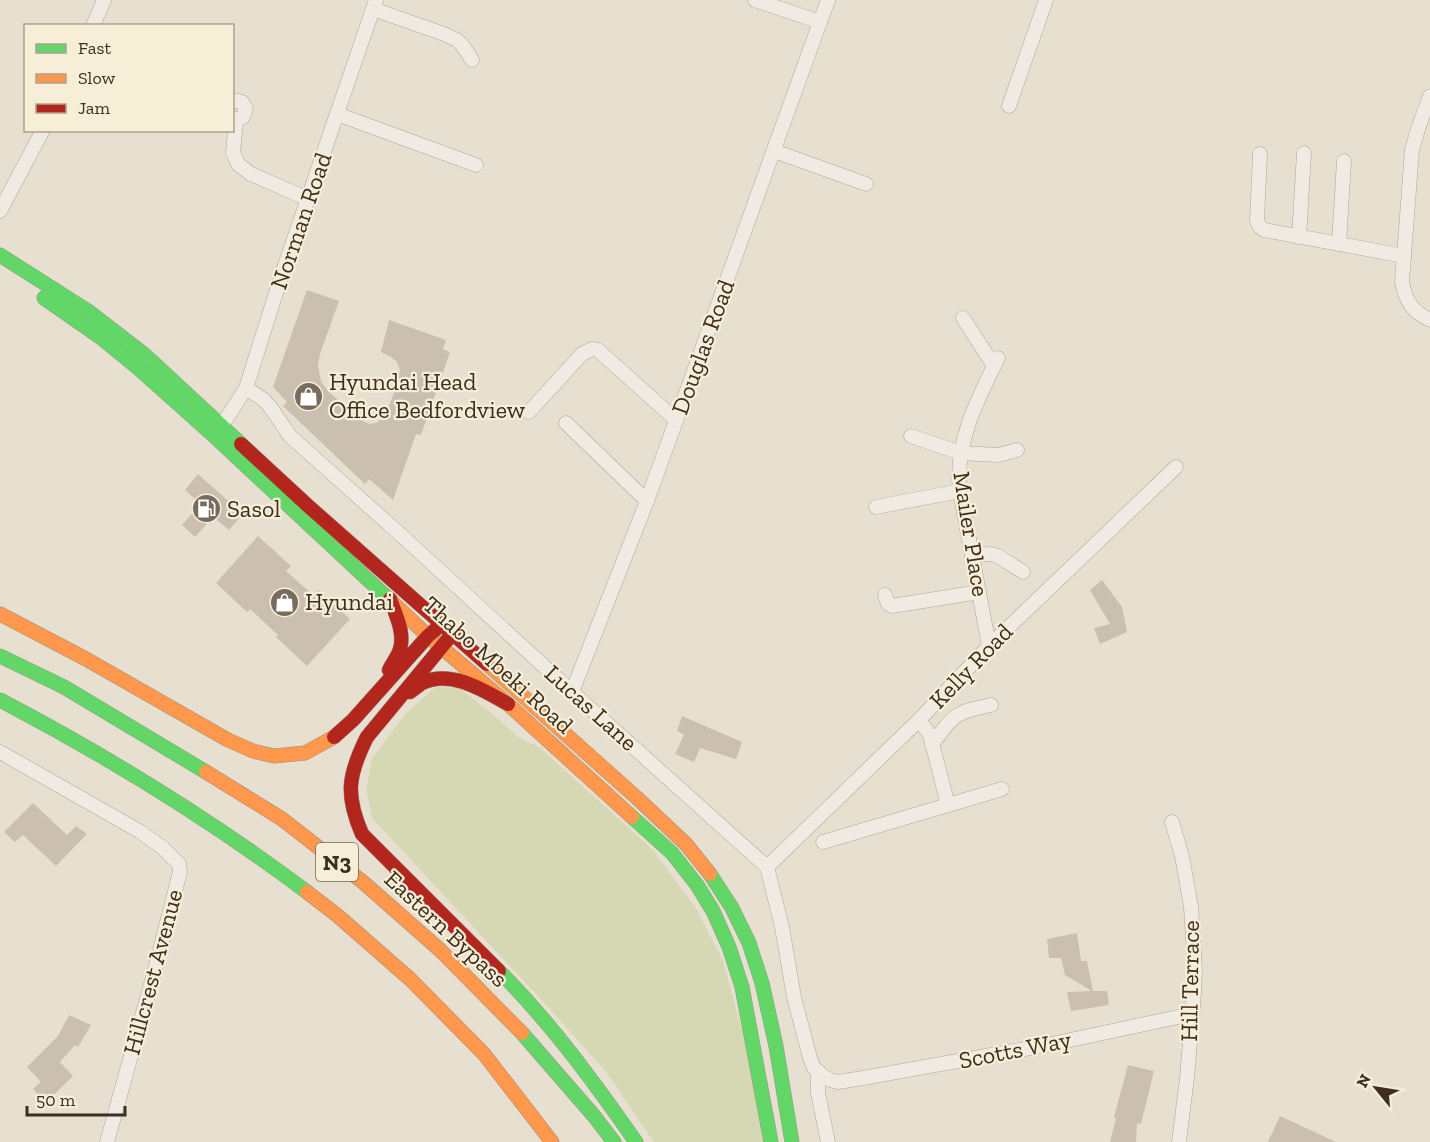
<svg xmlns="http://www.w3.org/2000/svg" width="1430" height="1142" font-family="'Zilla Slab',serif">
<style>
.green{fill:#d6d7b3}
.building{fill:#cbbfb2}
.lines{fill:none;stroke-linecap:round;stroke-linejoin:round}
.street-casing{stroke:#ada599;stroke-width:15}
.fast-casing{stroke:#9c958a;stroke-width:15}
.slow-casing{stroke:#9c958a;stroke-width:15}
.jam-casing{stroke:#9c958a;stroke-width:15}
.street{stroke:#efebe3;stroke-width:14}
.fast{stroke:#63d668;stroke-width:14}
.slow{stroke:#ff974d;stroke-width:14}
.jam{stroke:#b3261e;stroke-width:14}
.labels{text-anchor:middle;stroke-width:4.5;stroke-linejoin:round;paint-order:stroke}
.shield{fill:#f7eed8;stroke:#756857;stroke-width:1.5}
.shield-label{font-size:22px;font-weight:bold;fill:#3d2e20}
.street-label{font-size:24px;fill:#3d2e20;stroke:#f7eed8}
.poi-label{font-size:24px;fill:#3d2e20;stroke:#f7eed8;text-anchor:start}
</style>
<rect width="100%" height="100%" fill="#e7e0d1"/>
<path class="green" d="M 436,687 L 459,688 L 490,712 L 518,737 L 539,747 L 653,850 L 697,910 L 723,961 L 751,1063 L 764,1142 L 654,1142 L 607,1073 L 549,1008 L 372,818 L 366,789 L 372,759 L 405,714 Z"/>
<g class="building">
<path d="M 307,290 L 339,301 L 320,354 L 318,365 L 321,382 L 328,391 L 360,419 L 369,424 L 376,423 L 385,417 L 398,382 L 400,370 L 397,362 L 391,357 L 381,352 L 389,320 L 446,340 L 443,349 L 450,352 L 421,435 L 416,434 L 393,500 L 369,479 L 365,484 L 283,406 L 287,402 L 273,387 Z"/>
<path d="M 198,474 L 243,514 L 229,530 L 213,517 L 195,537 L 182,525 L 201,504 L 185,490 Z"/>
<path d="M 258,536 L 291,566 L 286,571 L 313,595 L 318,590 L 350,619 L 307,666 L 276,637 L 278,635 L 250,609 L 247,612 L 216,583 Z"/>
<path d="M 1102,580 L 1122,607 L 1127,632 L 1100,644 L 1094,628 L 1110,624 L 1090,590 Z"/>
<path d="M 682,716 L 742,742 L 736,759 L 700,748 L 694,762 L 675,754 L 684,735 L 677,731 Z"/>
<path d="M 33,803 L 67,835 L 76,826 L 87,834 L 56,866 L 23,835 L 15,842 L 4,832 Z"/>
<path d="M 1077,933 L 1081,961 L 1087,961 L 1093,991 L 1107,991 L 1109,1005 L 1071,1011 L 1067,992 L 1092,991 L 1065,975 L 1061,958 L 1049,958 L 1047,939 Z"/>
<path d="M 69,1015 L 91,1025 L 78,1047 L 75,1045 L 60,1062 L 73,1076 L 45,1103 L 33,1089 L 41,1082 L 27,1067 L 58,1036 Z"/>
<path d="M 1128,1065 L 1154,1071 L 1141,1124 L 1137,1123 L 1136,1142 L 1110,1142 L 1116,1118 L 1114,1117 Z"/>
<path d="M 1280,1116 L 1336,1142 L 1268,1142 Z"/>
</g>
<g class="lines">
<defs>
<g id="street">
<path d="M 755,0 L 820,22"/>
<path d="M 373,9 L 444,34 L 457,40 L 463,46 L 472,60"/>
<path d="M 93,26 L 104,0"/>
<path d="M 1430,96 L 1418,129 L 1412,150 L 1402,282 C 1406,302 1412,311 1430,320"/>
<path d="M 232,101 L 238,101 L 242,102 L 246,109 L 243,117 L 236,120 L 232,118"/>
<path d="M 1009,106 L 1046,0"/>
<path d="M 337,114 L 476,165"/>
<path d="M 236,120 L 233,153 L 238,164 L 251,174 L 308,199"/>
<path d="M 774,151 L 866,184"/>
<path d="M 1260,154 L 1257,221 L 1260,227 L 1264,230 L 1404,256"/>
<path d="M 0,211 L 43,130"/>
<path d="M 1299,237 L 1304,153"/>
<path d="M 1339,244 L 1344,161"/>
<path d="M 963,318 L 994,366"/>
<path d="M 246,388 L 264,400 L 271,408 L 290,436 L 401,535 L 572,692 L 767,867 L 782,927 L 794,997 L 810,1058 L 814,1068 L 822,1075 L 830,1080 L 838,1082 L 863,1078 L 1047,1045 L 1192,1014"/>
<path d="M 529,412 L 582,354 L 592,349 L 598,350 L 676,420"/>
<path d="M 566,423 L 647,501"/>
<path d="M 217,433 L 246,388 L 282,274 L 376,0"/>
<path d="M 911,436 L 961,453 L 998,455 L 1017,450"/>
<path d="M 876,507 L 960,491"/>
<path d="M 972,555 L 991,554 L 998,556 L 1023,572"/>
<path d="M 885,595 L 888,604 L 892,606 L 979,592"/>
<path d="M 989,646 L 960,491 C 954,444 978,398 998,358"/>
<path d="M 572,692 L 647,501 L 828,0"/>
<path d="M 919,720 L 930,735 L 948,805"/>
<path d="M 932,745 C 953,715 955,712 991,705"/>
<path d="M 0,752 L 139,831 L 163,848 L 179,864 L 180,872 L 153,977 L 107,1142"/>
<path d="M 1172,822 L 1182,856 L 1191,907 L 1195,970 L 1194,992 L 1187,1078 L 1179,1142"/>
<path d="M 823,842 L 1002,789"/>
<path d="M 767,867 L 919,720 L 989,646 L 1176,467"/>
<path d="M 818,1071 L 818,1093 L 828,1142"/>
</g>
<g id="fast">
<path d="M 0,255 L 88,311 L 145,355 L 241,444"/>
<path d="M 44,298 L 100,337 L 138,368 L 214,436 L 393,603"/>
<path d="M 0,656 L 64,687 L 206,772"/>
<path d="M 0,700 C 107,756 211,820 307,892"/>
<path d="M 632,817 L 672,853 L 697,885 L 713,911 L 729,947 L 742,987 L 771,1142"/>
<path d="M 710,874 L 732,908 L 749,943 L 762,983 L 776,1046 L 792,1142"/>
<path d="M 499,971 C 551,1023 594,1082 636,1142"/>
<path d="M 522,1033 L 594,1116 L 614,1142"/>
</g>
<g id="slow">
<path d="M 393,603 L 428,636 L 508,704 L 632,817"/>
<path d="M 0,614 L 86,659 L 228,740 L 253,751 L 274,756 L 305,753 L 334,737"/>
<path d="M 487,664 L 637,798 L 686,844 L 710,874"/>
<path d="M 206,772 L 282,819 L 364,883 L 440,950 L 522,1033"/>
<path d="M 307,892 L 338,916 L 410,979 L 484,1054 L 552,1142"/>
</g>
<g id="jam">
<path d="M 241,444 L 307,505 L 487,664"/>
<path d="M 453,633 L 367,737 C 348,775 345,795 362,834 L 499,971"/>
<path d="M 389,670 C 392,664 396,659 399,652 C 406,635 396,615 390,599"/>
<path d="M 410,692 C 414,689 418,686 422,683 C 451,669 483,690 508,704"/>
<path d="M 334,737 L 353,720 L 428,636 L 442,624"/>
</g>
</defs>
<use href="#street" class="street-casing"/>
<use href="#fast" class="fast-casing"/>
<use href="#slow" class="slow-casing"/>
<use href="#jam" class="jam-casing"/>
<use href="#street" class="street"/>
<use href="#fast" class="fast"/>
<use href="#slow" class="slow"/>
<use href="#jam" class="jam"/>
</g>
<defs>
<symbol id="shop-disc" viewBox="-11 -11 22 22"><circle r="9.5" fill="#786c5e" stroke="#f7eed8"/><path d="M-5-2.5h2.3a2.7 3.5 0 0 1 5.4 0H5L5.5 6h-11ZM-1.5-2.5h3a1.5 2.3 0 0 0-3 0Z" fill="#fff"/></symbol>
<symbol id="fuel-disc" viewBox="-11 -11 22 22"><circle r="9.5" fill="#786c5e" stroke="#f7eed8"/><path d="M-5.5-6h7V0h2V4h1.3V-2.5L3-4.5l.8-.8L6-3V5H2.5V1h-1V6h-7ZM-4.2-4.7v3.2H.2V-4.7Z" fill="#fff"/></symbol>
</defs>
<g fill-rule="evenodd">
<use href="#shop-disc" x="292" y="380" width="33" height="33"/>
<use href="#fuel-disc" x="190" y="492" width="33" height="33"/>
<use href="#shop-disc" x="268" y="586" width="33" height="33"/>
</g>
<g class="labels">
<rect class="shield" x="316" y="843" width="42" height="38" rx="4.5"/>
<g class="shield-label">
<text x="337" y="870">N3</text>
</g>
<g class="street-label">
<text transform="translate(301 221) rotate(-71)" y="8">Norman Road</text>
<text transform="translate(703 347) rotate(-70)" y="8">Douglas Road</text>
<text transform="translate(971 534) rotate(81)" y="8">Mailer Place</text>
<text transform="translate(498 665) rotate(42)" y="8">Thabo Mbeki Road</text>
<text transform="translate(971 666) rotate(-46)" y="8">Kelly Road</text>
<text transform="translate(591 708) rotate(42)" y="8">Lucas Lane</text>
<text transform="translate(446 929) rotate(43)" y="8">Eastern Bypass</text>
<text transform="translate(153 972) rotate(-75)" y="8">Hillcrest Avenue</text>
<text transform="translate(1190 981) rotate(-89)" y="8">Hill Terrace</text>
<text transform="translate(1015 1050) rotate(-11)" y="8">Scotts Way</text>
</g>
<g class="poi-label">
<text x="329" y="390">Hyundai Head<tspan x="329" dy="28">Office Bedfordview</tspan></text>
<text x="227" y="517">Sasol</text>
<text x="305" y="610">Hyundai</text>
</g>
</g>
<rect x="24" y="24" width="210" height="108" fill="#f7eed8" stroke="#ada18e" stroke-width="1.5"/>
<rect x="36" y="44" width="30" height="9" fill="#63d668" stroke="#ada18e" stroke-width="1.5"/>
<text x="78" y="54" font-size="18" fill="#3d2e20">Fast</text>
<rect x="36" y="74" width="30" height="9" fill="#ff974d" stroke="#ada18e" stroke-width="1.5"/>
<text x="78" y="84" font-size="18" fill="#3d2e20">Slow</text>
<rect x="36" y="104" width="30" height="9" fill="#b3261e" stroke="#ada18e" stroke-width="1.5"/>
<text x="78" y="114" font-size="18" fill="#3d2e20">Jam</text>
<g transform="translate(1376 1088) rotate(300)" stroke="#f7eed8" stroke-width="4.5" paint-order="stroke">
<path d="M0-4.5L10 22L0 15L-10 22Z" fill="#3d2e20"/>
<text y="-9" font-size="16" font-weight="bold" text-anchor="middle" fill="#3d2e20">N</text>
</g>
<path d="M27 1106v9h98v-9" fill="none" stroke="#3d2e20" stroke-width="3"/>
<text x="36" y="1106" font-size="18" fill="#3d2e20" stroke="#f7eed8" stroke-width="4.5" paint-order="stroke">50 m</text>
</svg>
